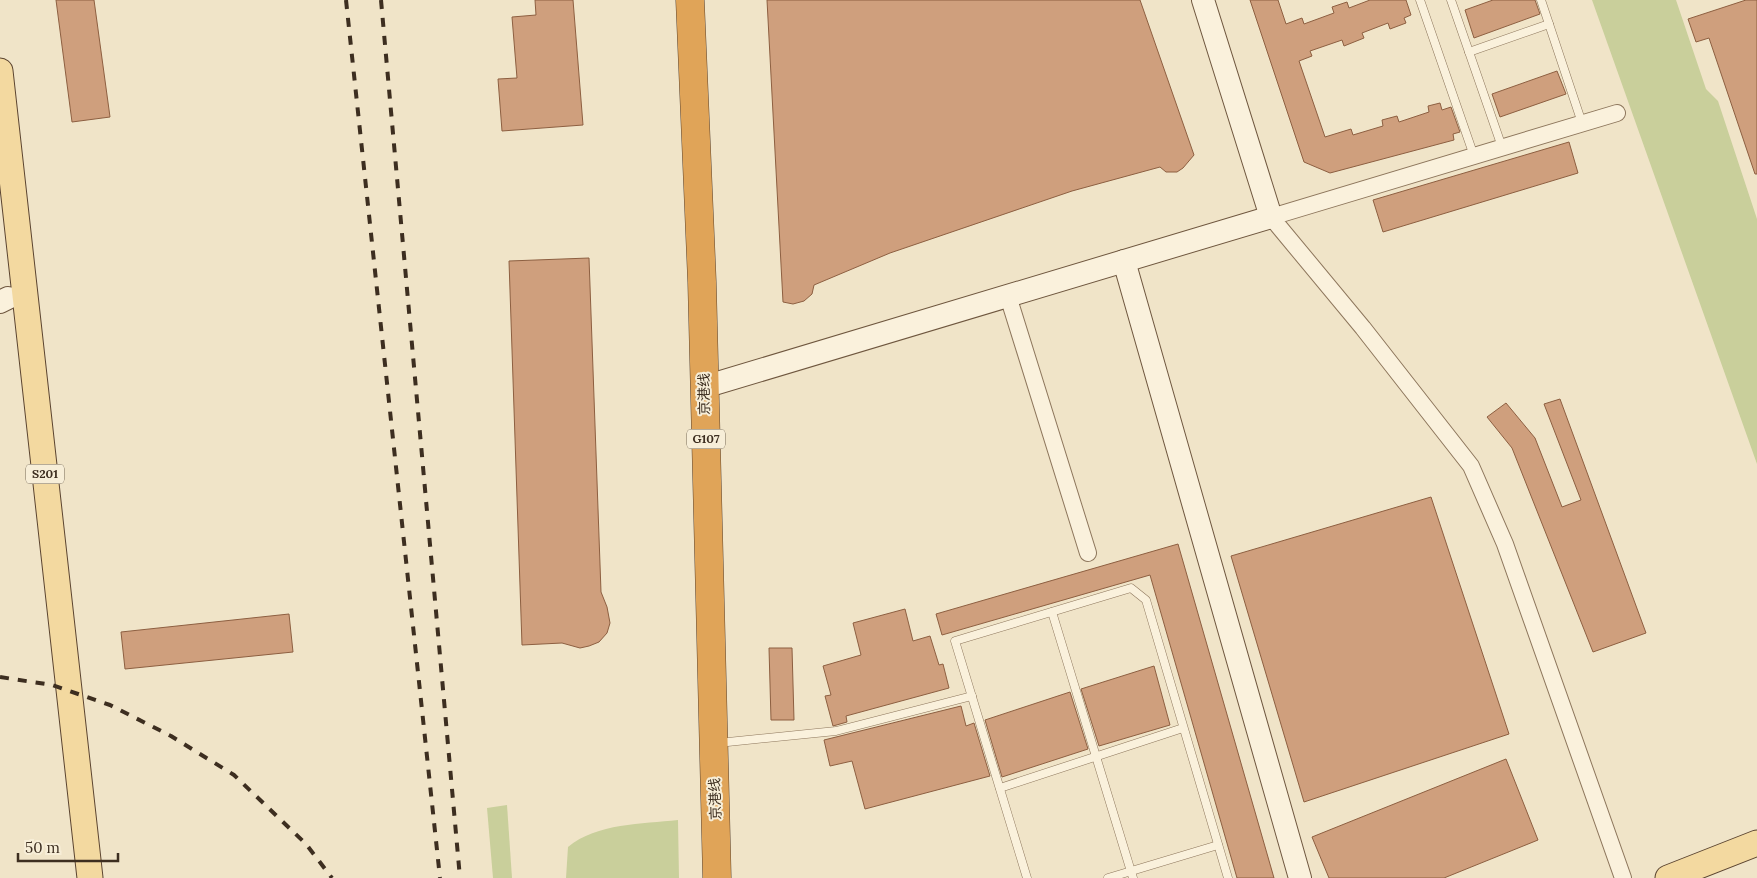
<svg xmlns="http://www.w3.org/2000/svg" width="1757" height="878" font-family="Lora,'Noto Sans SC',serif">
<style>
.green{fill:#c9cf9b}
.building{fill:#cf9f7d;stroke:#8d5f41}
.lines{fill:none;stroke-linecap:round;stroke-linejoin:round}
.lane-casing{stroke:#8d765c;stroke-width:9}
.street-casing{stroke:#8d765c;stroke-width:18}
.secondary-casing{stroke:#6f573f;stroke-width:24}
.primary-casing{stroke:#5b4430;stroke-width:27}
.highway-casing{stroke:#5b4430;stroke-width:29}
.lane{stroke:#faf1dc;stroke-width:8}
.street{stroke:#faf1dc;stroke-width:16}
.secondary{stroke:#faf1dc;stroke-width:22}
.primary{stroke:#f3d9a0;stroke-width:25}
.highway{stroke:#e0a458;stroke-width:28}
.rail{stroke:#3d2e20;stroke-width:4;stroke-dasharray:9 9;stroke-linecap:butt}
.labels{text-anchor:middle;stroke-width:4;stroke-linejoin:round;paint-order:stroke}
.shield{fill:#f7eed8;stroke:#756857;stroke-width:1}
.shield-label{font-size:12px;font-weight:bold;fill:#3d2e20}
.street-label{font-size:14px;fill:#3d2e20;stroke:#f7eed8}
</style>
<rect width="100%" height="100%" fill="#f0e4c8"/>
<g class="green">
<path d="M 1592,0 L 1676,0 L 1706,89 L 1718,101 L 1757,219 L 1757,464 Z"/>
<path d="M 507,805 L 512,878 L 493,878 L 487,808 Z"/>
<path d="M 678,820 L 679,878 L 566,878 L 568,847 C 597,823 642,824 678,820 Z"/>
</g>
<g class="building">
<path d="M 56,0 L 94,0 L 110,117 L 72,122 Z"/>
<path d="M 535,0 L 573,0 L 583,125 L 502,131 L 498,79 L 517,78 L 512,17 L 536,15 Z"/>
<path d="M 767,0 L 1140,0 L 1194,155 L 1183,168 L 1177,172 L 1166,172 L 1160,167 L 1072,191 L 890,253 L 814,285 L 812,294 L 804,301 L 793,304 L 783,302 Z"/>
<path d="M 1250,0 L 1278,0 L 1286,24 L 1302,18 L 1304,24 L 1334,13 L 1332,7 L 1347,2 L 1349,8 L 1370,0 L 1406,0 L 1411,15 L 1404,18 L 1406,23 L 1390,29 L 1388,23 L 1362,33 L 1364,38 L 1344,46 L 1342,40 L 1310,51 L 1312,56 L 1299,61 L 1325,137 L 1351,129 L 1353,135 L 1383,126 L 1382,120 L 1397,116 L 1399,122 L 1429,112 L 1428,106 L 1440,103 L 1442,110 L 1451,107 L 1460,132 L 1453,134 L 1454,140 L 1330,173 L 1304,162 Z"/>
<path d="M 1493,0 L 1535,0 L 1540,14 L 1474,38 L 1465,10 Z"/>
<path d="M 1746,0 L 1757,0 L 1757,174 L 1755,174 L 1709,38 L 1696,42 L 1688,19 Z"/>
<path d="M 1557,71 L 1566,94 L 1500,117 L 1492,94 Z"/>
<path d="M 1569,142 L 1578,173 L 1383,232 L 1373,200 Z"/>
<path d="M 589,258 L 601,592 L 607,607 L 610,623 L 607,633 L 599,642 L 589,646 L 580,648 L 562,643 L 522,645 L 509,261 Z"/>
<path d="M 1560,399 L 1646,633 L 1593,652 L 1512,448 L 1487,417 L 1506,403 L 1535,438 L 1562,507 L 1581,500 L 1544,404 Z"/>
<path d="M 1431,497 L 1509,734 L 1304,802 L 1231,556 Z"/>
<path d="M 1178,544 L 1274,878 L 1237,878 L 1150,575 L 942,635 L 936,614 Z"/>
<path d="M 905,609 L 913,641 L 930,636 L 939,665 L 943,664 L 949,688 L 846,716 L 847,722 L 833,726 L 825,696 L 831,695 L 823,666 L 861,655 L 853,623 Z"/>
<path d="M 289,614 L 293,652 L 125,669 L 121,632 Z"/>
<path d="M 769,648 L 792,648 L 794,720 L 771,720 Z"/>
<path d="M 1154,666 L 1170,725 L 1099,746 L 1081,689 Z"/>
<path d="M 1070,692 L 1088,749 L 1002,777 L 985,720 Z"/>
<path d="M 961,706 L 966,726 L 974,723 L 990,776 L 865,809 L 852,761 L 830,766 L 824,740 Z"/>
<path d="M 1506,759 L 1538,840 L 1444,878 L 1329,878 L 1312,837 Z"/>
</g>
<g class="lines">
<defs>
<g id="lane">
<path d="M 1420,0 L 1474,156"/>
<path d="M 1451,0 L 1502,147"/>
<path d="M 1541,0 L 1582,123"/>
<path d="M 1469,52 L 1549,24"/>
<path d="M 1052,612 L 1133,878"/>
<path d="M 718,743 L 836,731 L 972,696"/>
<path d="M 1000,788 L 1183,728"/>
<path d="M 1027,878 L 955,641 L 1131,588 L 1146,600 L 1228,878"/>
<path d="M 1108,878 L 1218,845"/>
</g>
<g id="street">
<path d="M 1617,113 L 1271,217 L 1363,328 L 1471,466 L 1505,544 L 1623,878"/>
<path d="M 1008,296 L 1088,553"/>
</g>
<g id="secondary">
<path d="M 1124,261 L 1300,878"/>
<path d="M 0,302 L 8,298"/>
<path d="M 704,387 L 1271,217 L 1203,0"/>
</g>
<g id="primary">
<path d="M 0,71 L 90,878"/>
<path d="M 1668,878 L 1757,843"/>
</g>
<path id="highway" d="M 690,0 L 702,282 L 717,878"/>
</defs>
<use href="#lane" class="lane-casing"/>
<use href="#street" class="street-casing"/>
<use href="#secondary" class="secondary-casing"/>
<use href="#primary" class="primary-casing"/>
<use href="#highway" class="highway-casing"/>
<use href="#lane" class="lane"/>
<use href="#street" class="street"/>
<use href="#secondary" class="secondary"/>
<use href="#primary" class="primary"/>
<use href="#highway" class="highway"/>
<g class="rail">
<path d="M 346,0 L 440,878"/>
<path d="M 381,0 L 460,878"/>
<path d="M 0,677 L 52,685 L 110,705 L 171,736 L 234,775 L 306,844 L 332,878"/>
</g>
</g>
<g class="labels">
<g class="shield">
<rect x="687" y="429.5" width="38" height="19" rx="4"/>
<rect x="26" y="464.5" width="38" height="19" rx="4"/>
</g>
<g class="shield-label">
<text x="706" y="443">G107</text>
<text x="45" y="478">S201</text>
</g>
<g class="street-label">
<text transform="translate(704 394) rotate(-91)" y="5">京港线</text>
<text transform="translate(715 799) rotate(-92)" y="5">京港线</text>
</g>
</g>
<path d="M18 853v8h100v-8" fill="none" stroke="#3d2e20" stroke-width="2.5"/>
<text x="25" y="853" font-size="15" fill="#3d2e20" stroke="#f7eed8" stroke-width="4" paint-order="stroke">50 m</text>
</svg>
